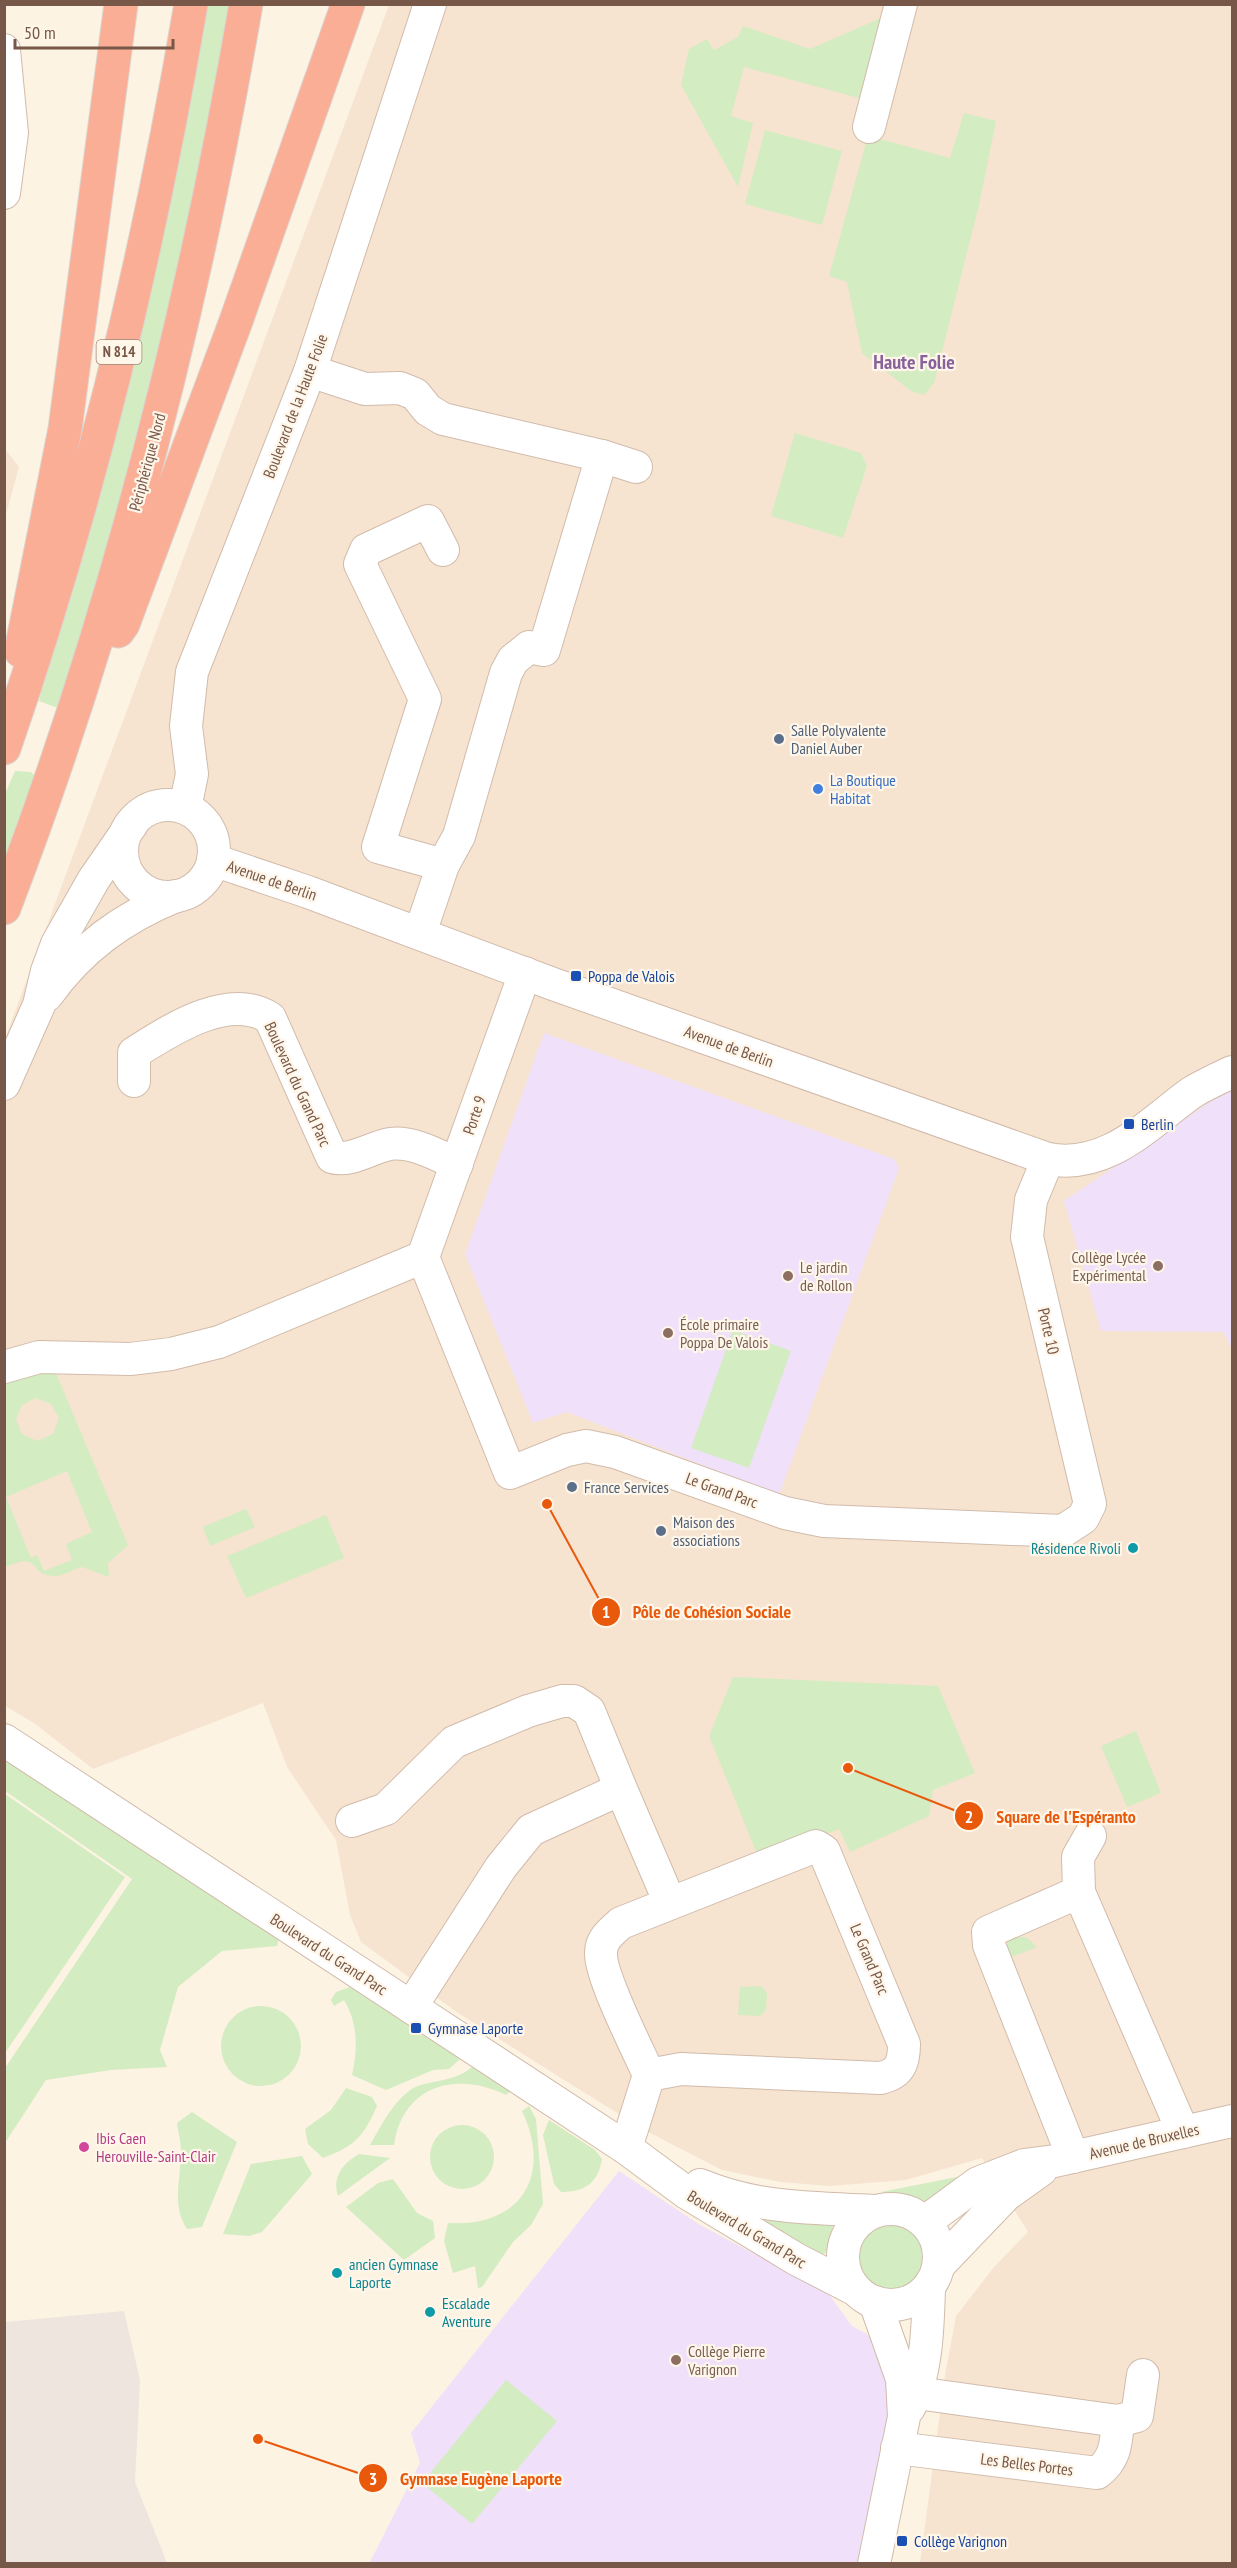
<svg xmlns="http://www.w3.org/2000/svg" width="1237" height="2568" font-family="'PT Sans Narrow',sans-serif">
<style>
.residential{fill:#f6e4d1}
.industrial{fill:#ede5de}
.education{fill:#f0e0fa}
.green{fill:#d3ecc1;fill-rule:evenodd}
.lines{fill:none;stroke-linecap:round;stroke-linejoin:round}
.minor-casing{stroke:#d1bbab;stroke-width:34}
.highway-casing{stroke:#dcd3cf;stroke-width:35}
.minor{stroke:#fff;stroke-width:32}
.highway{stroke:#fbae96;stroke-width:33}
.service-dot{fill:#5c6f8a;stroke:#fff6ea;stroke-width:2}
.shop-dot{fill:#3f7fe0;stroke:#fff6ea;stroke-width:2}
.transit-dot{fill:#1a4fb4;stroke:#fff6ea;stroke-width:2}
.education-dot{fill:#8d6e63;stroke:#fff6ea;stroke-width:2}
.culture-dot{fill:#0f9aa8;stroke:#fff6ea;stroke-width:2}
.hotel-dot{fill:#d1479c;stroke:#fff6ea;stroke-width:2}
.labels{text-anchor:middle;stroke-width:4.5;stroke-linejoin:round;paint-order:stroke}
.shield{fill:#fff6ea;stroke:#a08778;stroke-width:1.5}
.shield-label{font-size:15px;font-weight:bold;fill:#775747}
.street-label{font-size:16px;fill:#775747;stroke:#fff6ea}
.service-label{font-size:16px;fill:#4e5e75;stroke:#fff6ea;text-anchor:start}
.shop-label{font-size:16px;fill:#366cbe;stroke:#fff6ea;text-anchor:start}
.transit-label{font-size:16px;fill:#164399;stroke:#fff6ea;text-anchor:start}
.education-label{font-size:16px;fill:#785e54;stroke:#fff6ea;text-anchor:start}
.culture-label{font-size:16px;fill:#0d838f;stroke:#fff6ea;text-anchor:start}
.hotel-label{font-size:16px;fill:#b23c85;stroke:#fff6ea;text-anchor:start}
.quarter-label{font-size:20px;font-weight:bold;fill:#87629b;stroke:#fff6ea}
.leader{fill:none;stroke:#e8590c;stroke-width:2}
.callout-dot{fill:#e8590c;stroke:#fff6ea;stroke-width:2}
.mark-label{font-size:18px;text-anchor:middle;font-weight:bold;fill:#fff}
.callout-label{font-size:18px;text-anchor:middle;font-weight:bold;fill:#e8590c;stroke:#fff6ea;stroke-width:4.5;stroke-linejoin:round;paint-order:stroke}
</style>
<rect width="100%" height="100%" fill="#fdf3e3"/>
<g class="residential">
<path d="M 389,5 L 1232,5 L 1232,2563 L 920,2563 L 945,2375 L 956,2316 L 994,2267 L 1028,2232 L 982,2158 L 906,2180 L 830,2186 L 780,2182 L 722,2170 L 650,2133 L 564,2080 L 458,2013 L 361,1942 L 350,1915 L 336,1840 L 287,1767 L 263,1703 L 93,1769 L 34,1723 L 5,1706 L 4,1041 Z"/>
<path d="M 5,449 L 19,467 L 5,518 L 4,449 Z"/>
</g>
<path class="industrial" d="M 124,2311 L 140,2380 L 135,2482 L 167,2563 L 5,2563 L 5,2322 Z"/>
<g class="education">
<path d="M 544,1033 L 894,1159 L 899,1168 L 779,1495 L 567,1412 L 533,1423 L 465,1254 Z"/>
<path d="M 1232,1087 L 1232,1349 L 1223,1332 L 1101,1331 L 1064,1201 Z"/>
<path d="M 619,2171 L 700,2225 L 828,2293 L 852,2326 L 867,2334 L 877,2347 L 887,2373 L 888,2416 L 857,2563 L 369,2564 L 420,2463 L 411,2433 Z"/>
</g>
<g class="green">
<path d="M 204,5 L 234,5 L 148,410 L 61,706 L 55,707 L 39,701 Z"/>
<path d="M 881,18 L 859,112 L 856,114 L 859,98 L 744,67 L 731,116 L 753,123 L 738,187 L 681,85 L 689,49 L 707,39 L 714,50 L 738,37 L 743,26 L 810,49 Z"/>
<path d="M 964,113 L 996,121 L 979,205 L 934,383 L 924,395 L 911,391 L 862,353 L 847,282 L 829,276 L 868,136 L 950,158 Z"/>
<path d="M 765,130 L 842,151 L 822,225 L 745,204 Z"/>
<path d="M 795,433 L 861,453 L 867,466 L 843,538 L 771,516 Z"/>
<path d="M 15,771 L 31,772 L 39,780 L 5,877 L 5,794 Z"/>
<path d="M 733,1330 L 791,1351 L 749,1468 L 691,1448 Z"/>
<path d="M 53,1366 L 128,1545 L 108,1563 L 109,1577 L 82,1567 C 74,1569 63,1576 55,1576 C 25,1575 45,1551 5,1567 L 5,1383 L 29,1372 ZM 36,1398 L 51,1404 L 59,1418 L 53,1434 L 37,1441 L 22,1434 L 16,1419 L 22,1405 ZM 67,1471 L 92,1532 L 66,1544 L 72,1560 L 44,1571 L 37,1555 L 31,1558 L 6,1497 Z"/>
<path d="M 246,1509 L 255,1527 L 210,1546 L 203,1527 Z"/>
<path d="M 326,1515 L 344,1558 L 246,1598 L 227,1556 Z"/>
<path d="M 733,1677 L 938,1686 L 975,1773 L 933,1790 L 929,1816 L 850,1852 L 839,1829 L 760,1861 L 709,1736 Z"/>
<path d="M 1136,1731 L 1161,1793 L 1127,1807 L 1101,1746 Z"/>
<path d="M 5,1754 L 281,1931 L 277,1946 L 222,1951 L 178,1987 L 160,2050 L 167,2067 L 111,2070 L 46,2080 L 5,2143 L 5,2068 L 132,1879 L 5,1791 Z"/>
<path d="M 5,1794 L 125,1877 L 5,2053 Z"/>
<path d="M 1019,1937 L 1026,1937 L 1037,1947 L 1006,1959 L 1005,1946 L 1011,1939 Z"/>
<path d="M 762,1986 L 767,1994 L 766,2010 L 760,2016 L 738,2015 L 740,1987 Z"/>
<path d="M 350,1987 L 460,2059 L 449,2069 L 433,2070 L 386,2090 L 352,2075 C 358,2049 358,2023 344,2000 L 334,2006 L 331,2000 L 336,1992 Z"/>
<circle cx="261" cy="2046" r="40"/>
<path d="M 473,2066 L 513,2089 L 506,2095 C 456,2071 403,2085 394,2145 L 370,2145 C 381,2126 391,2105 409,2091 C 426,2078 453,2085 473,2066 Z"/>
<path d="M 346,2088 L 372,2097 L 377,2106 C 363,2137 355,2146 323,2158 L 308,2144 L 305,2129 L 331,2110 Z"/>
<path d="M 529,2106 L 536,2119 L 543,2204 L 531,2225 L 513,2242 L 482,2287 L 478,2288 L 475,2266 L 453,2273 L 444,2241 L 448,2223 C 520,2228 553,2176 522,2111 Z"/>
<path d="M 192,2112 L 237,2142 L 202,2227 L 187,2229 C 171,2203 181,2180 181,2151 C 181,2142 178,2132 177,2123 Z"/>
<path d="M 549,2120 L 595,2150 L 602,2159 C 598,2183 585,2192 561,2192 L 554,2184 L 543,2135 Z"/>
<circle cx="462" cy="2157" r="32"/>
<path d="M 359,2154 L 390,2158 L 338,2196 C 332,2177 342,2164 359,2154 Z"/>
<path d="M 302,2156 L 312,2174 L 262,2232 L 249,2236 L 223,2234 L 251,2164 Z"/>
<path d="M 977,2173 L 925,2205 L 881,2192 Z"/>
<path d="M 393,2179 L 417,2213 L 433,2221 L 435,2238 L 404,2260 L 346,2207 L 378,2183 Z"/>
<path d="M 748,2213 L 834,2222 L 826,2253 L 816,2256 Z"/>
<circle cx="893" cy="2256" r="40"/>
<path d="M 506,2380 L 557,2421 L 472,2524 L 422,2483 Z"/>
</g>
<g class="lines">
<defs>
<g id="minor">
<path d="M 4,50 L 12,133 L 4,193"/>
<path d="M 869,127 L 901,4"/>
<path d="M 310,371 L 365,389 L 400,388 L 415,394 L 428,410 L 443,419 L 602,456 L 636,467"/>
<circle cx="168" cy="851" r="46"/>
<path d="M 185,808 L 192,774 L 186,726 L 192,672 L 310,371 L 430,4"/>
<path d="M 213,860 L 308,892 L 553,984 L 1048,1159 C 1107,1170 1147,1125 1191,1093 C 1204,1085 1219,1078 1232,1072"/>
<path d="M 443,865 L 378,847 L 425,699 L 360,564 L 366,550 L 428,521 L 443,550"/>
<path d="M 420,933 L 443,865 L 459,836 L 506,673 L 513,660 L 529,647 L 544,650 L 602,456"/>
<path d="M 47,995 C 81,948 122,918 176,896"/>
<path d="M 134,1081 L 134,1053 C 169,1031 228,991 270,1018 L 332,1157 C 350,1163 372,1147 390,1144 C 413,1141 437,1155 457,1164"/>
<path d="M 4,1084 L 39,1005 L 47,971 L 57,944 L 94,879 L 132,824"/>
<path d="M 423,1257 L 510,1473 L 567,1450 L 586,1446 L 615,1452 L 785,1513 L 824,1521 L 1063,1531 L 1083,1518 L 1090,1504 L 1027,1237 L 1031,1200 L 1048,1159"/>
<path d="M 423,1257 L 525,973"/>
<path d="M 4,1367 L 39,1357 L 130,1359 L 171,1354 L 219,1342 L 423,1257"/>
<path d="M 4,1740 L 626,2148 L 687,2193 L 796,2259 L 856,2290"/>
<path d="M 352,1821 L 386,1809 L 454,1742 L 528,1711 L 562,1701 L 574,1701 L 589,1711 L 621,1789"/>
<path d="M 1079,1892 L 1078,1857 L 1090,1836"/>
<path d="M 411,2007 L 501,1867 L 531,1830 L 621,1789 L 670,1903"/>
<path d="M 626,2148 L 649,2075 C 638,2050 600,1976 601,1953 C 601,1939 611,1932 621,1923 L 816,1846 L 824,1851 L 904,2044 C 904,2063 900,2074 880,2078 L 681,2069 L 649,2075"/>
<path d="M 1073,2157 L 989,1945 L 988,1932 L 1079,1892 L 1183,2132"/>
<path d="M 700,2185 C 757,2209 815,2208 876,2211"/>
<circle cx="891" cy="2257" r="48"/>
<path d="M 925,2222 L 978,2183 L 1024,2165 L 1055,2161 L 1232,2121"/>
<path d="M 939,2265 L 1006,2195 L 1041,2170"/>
<path d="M 917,2393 L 1118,2421 L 1137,2416 L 1143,2375"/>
<path d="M 909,2408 C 927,2374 928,2325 929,2287"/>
<path d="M 897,2448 L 1097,2473 C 1116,2459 1116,2443 1118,2421"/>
<path d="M 874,2564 L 904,2417 L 902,2379 L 875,2302"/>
</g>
<g id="highway">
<path d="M 118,631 L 123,624 L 236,321 L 348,4"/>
<path d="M 21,651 L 65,429 L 121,4"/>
<path d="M 4,748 C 88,506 148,257 191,4"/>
<path d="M 4,908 C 116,616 193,312 246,4"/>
</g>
</defs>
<use href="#minor" class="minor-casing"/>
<use href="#highway" class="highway-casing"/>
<use href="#minor" class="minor"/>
<use href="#highway" class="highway"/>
</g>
<g class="service-dot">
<circle cx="779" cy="739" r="6"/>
<circle cx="572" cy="1487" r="6"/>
<circle cx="661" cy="1531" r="6"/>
</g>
<circle class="shop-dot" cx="818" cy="789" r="6"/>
<g class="transit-dot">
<rect x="570" y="970" width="12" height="12" rx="3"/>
<rect x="1123" y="1118" width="12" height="12" rx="3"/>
<rect x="410" y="2022" width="12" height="12" rx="3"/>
<rect x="896" y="2535" width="12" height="12" rx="3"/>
</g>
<g class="education-dot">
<circle cx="1158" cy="1266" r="6"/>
<circle cx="788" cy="1276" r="6"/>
<circle cx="668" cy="1333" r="6"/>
<circle cx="676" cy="2360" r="6"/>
</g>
<g class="culture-dot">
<circle cx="1133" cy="1548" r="6"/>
<circle cx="337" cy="2273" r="6"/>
<circle cx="430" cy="2312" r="6"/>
</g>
<circle class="hotel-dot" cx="84" cy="2147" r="6"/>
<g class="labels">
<rect class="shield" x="96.5" y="340" width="45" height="24" rx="4.5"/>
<g class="shield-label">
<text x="119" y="357">N 814</text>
</g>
<g class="street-label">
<text transform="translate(295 406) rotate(-69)" y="6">Boulevard de la Haute Folie</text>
<text transform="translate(147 462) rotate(-75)" y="6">Périphérique Nord</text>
<text transform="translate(272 880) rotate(19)" y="6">Avenue de Berlin</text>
<text transform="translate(729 1046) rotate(20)" y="6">Avenue de Berlin</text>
<text transform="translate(298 1084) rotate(65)" y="6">Boulevard du Grand Parc</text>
<text transform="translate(474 1115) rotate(-71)" y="6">Porte 9</text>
<text transform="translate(1049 1331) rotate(77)" y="6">Porte 10</text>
<text transform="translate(722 1490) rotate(20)" y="6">Le Grand Parc</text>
<text transform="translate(329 1954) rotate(33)" y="6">Boulevard du Grand Parc</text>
<text transform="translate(870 1959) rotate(67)" y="6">Le Grand Parc</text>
<text transform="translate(1144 2141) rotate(-13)" y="6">Avenue de Bruxelles</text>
<text transform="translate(747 2229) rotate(31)" y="6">Boulevard du Grand Parc</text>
<text transform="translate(1027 2464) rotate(7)" y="6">Les Belles Portes</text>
</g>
<g class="service-label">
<text x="791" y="736">Salle Polyvalente<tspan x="791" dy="18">Daniel Auber</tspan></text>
<text x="584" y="1493">France Services</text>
<text x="673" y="1528">Maison des<tspan x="673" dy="18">associations</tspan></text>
</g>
<g class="shop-label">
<text x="830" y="786">La Boutique<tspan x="830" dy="18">Habitat</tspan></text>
</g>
<g class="transit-label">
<text x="588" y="982">Poppa de Valois</text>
<text x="1141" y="1130">Berlin</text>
<text x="428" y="2034">Gymnase Laporte</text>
<text x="914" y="2547">Collège Varignon</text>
</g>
<g class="education-label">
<text x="1146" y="1263" text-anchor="end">Collège Lycée<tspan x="1146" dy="18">Expérimental</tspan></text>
<text x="800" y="1273">Le jardin<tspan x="800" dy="18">de Rollon</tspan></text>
<text x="680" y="1330">École primaire<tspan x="680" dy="18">Poppa De Valois</tspan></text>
<text x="688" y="2357">Collège Pierre<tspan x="688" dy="18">Varignon</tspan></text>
</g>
<g class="culture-label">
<text x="1121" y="1554" text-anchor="end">Résidence Rivoli</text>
<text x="349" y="2270">ancien Gymnase<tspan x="349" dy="18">Laporte</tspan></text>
<text x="442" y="2309">Escalade<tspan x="442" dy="18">Aventure</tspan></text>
</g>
<g class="hotel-label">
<text x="96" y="2144">Ibis Caen<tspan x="96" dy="18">Herouville-Saint-Clair</tspan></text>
</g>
<g class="quarter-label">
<text x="914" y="369">Haute Folie</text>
</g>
</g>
<path class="leader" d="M547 1504L606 1612M848 1768L969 1816M258 2439L373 2478"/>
<g class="callout-dot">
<circle cx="547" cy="1504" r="6"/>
<circle cx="848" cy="1768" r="6"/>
<circle cx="258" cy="2439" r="6"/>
<circle cx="606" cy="1612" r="15"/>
<circle cx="969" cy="1816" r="15"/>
<circle cx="373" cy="2478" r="15"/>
</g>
<g class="mark-label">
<text x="606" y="1618">1</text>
<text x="969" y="1823">2</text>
<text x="373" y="2485">3</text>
</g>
<g class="callout-label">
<text x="712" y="1618">Pôle de Cohésion Sociale</text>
<text x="1066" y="1823">Square de l'Espéranto</text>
<text x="481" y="2485">Gymnase Eugène Laporte</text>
</g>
<rect width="1237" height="2568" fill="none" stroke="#775747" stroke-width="12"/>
<path d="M15 39v9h158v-9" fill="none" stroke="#775747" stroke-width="3"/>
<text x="24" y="39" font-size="18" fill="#775747" stroke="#fff6ea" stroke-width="4.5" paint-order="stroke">50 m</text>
</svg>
